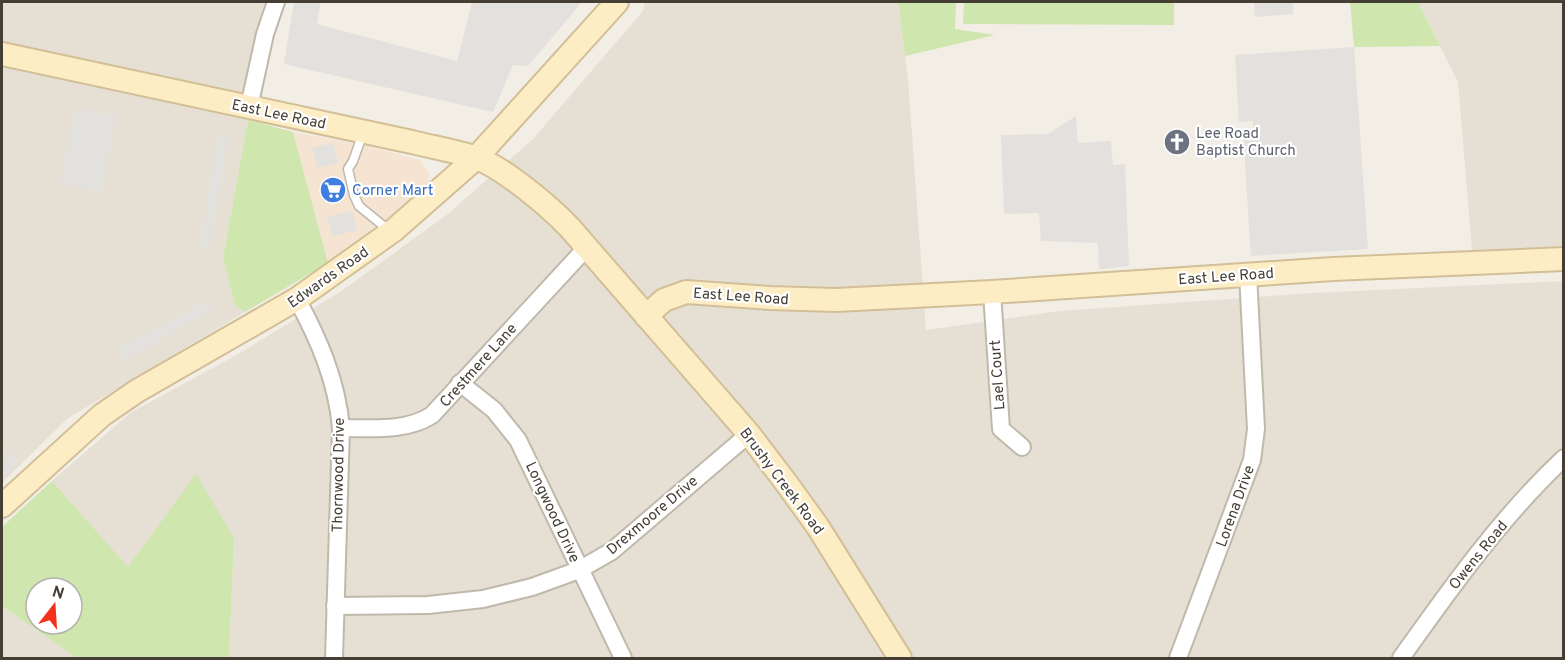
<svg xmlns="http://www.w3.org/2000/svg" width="1565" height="660" font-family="Overpass,sans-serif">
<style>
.residential{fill:#e6e0d4}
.commercial{fill:#f4e4d1}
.green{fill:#d0e6af;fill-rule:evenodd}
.parking{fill:#e3e1de}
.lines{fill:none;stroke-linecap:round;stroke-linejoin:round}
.lane-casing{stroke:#c1b8ac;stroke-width:11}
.street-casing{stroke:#c1b8ac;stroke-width:20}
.secondary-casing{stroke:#d2bf97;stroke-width:26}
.lane{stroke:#fff;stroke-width:8}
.street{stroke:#fff;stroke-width:16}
.secondary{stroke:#fdedc5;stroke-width:22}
.labels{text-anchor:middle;stroke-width:4.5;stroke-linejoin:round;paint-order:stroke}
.street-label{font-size:15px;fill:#453e35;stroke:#fff}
.worship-label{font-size:15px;fill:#5b616d;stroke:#fff;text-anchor:start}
.shop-label{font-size:15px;fill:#366cbe;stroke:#fff;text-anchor:start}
</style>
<rect width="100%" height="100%" fill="#f2eee6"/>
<g class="residential">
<path d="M 2,2 L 278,2 L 244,93 L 49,53 L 45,74 L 248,120 L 223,258 L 235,306 L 245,312 L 67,419 L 2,483 Z"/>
<path d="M 645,2 L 898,2 L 908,78 L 926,330 L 1060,311 L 1314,293 L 1563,281 L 1563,658 L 229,658 L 234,538 L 154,531 L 128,568 L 52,481 L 130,413 L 233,357 L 340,292 L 448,214 L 533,139 L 643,11 Z"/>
<path d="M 1418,2 L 1563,2 L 1563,251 L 1473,262 L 1458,82 Z"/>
<path d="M 2,606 L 77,658 L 2,658 Z"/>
</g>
<path class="commercial" d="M 293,132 L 372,147 L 419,160 L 429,173 L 427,187 L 405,209 L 328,263 Z"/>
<g class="green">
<path d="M 898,2 L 956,2 L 955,29 L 995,35 L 905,56 Z"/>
<path d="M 964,2 L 1174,2 L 1174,25 L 963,24 Z"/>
<path d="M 1350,2 L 1418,2 L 1440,46 L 1354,47 Z"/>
<path d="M 248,120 L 293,132 L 328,263 L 245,312 L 235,306 L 223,258 Z"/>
<path d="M 196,474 L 234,538 L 229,658 L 77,658 L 2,606 L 2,527 L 52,481 L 128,567 ZM 36,588 L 72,588 L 72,624 L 36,624 Z"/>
</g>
<g class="parking">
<path d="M 294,2 L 321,2 L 317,24 L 457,61 L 472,2 L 582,2 L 528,66 L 513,65 L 493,112 L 284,64 Z"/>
<path d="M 1254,2 L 1293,2 L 1293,14 L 1255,17 Z"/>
<path d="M 1354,47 L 1368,249 L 1251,256 L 1243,134 L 1254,133 L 1253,121 L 1239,122 L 1235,55 Z"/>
<path d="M 76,108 L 117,116 L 101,192 L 59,183 Z"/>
<path d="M 1076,116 L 1078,143 L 1111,141 L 1113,165 L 1125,164 L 1129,266 L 1099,269 L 1098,243 L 1041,241 L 1039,213 L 1004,214 L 1001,135 L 1048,134 Z"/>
<path d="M 218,134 L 229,136 L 209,251 L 199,249 Z"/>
<path d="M 333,143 L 338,163 L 317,168 L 312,148 Z"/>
<path d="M 352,211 L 357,230 L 332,236 L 327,217 Z"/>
<path d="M 206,301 L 213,311 L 122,361 L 117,348 Z"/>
<path d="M 2,445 L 18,462 L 2,479 Z"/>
</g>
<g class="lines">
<defs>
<path id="lane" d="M 363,133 L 353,161 L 348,169 L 354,195 L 359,206 L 391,232"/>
<g id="street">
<path d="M 249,107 L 265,34 L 276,2"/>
<path d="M 992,292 L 1001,429 L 1022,447"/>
<path d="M 297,299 C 319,340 337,381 341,428 L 334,658"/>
<path d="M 460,383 L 494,410 L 518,440 L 623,658"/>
<path d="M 341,428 C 371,428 406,432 432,415 L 587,247"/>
<path d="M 335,606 L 428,605 L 483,599 L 532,587 L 579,570 L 612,551 L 749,434"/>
<path d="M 1178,658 L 1252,460 L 1256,429 L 1248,274"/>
<path d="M 1401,658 C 1450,589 1501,517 1564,458"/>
</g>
<g id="secondary">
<path d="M 2,54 L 412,142 C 432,147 454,151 474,157 C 503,167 549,206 570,228 L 749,434 L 787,484 L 818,527 L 900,658"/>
<path d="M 646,316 L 664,300 L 686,292 L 770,298 L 836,300 L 992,292 L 1333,269 L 1564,259"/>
<path d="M 2,506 L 102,415 L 137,391 L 297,299 L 394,230 L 476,158 L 617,2"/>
</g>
</defs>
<use href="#lane" class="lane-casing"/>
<use href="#street" class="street-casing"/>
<use href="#secondary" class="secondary-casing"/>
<use href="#lane" class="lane"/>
<use href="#street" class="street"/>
<use href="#secondary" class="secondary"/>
</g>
<defs>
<symbol id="church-disc" viewBox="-11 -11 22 22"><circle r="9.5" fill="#6b7280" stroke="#fff"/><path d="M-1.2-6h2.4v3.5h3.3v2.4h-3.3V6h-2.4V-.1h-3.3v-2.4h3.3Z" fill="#fff"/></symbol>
<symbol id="supermarket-disc" viewBox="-11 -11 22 22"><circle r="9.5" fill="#3f7fe0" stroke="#fff"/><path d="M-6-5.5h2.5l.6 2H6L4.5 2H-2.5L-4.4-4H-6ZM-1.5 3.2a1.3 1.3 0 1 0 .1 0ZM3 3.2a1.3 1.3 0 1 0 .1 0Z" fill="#fff"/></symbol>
</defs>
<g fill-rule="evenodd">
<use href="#church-disc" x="1162" y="127" width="30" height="30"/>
<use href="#supermarket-disc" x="318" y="175" width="30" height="30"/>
</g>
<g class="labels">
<g class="street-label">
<text transform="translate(279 114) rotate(12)" y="5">East Lee Road</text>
<text transform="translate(1226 276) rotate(-4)" y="5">East Lee Road</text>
<text transform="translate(328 277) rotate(-35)" y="5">Edwards Road</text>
<text transform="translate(741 296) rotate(4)" y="5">East Lee Road</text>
<text transform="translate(478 365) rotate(-48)" y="5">Crestmere Lane</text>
<text transform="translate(997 375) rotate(-94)" y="5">Lael Court</text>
<text transform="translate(338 475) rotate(-89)" y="5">Thornwood Drive</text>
<text transform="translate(782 481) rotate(53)" y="5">Brushy Creek Road</text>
<text transform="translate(1235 506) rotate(-70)" y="5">Lorena Drive</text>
<text transform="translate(553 512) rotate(65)" y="5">Longwood Drive</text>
<text transform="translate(652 515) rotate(-40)" y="5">Drexmoore Drive</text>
<text transform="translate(1478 555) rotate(-51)" y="5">Owens Road</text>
</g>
<g class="worship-label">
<text x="1196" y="138">Lee Road<tspan x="1196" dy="17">Baptist Church</tspan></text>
</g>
<g class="shop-label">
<text x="352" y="195">Corner Mart</text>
</g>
</g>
<rect width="1565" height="660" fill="none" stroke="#453e35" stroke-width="6"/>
<g transform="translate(54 606) rotate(17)"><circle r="28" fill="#ffffff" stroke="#b5b2ae" stroke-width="1.5"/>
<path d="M0-4.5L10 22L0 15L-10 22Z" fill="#f4311b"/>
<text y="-9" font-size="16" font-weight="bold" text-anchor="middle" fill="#453e35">N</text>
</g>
</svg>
